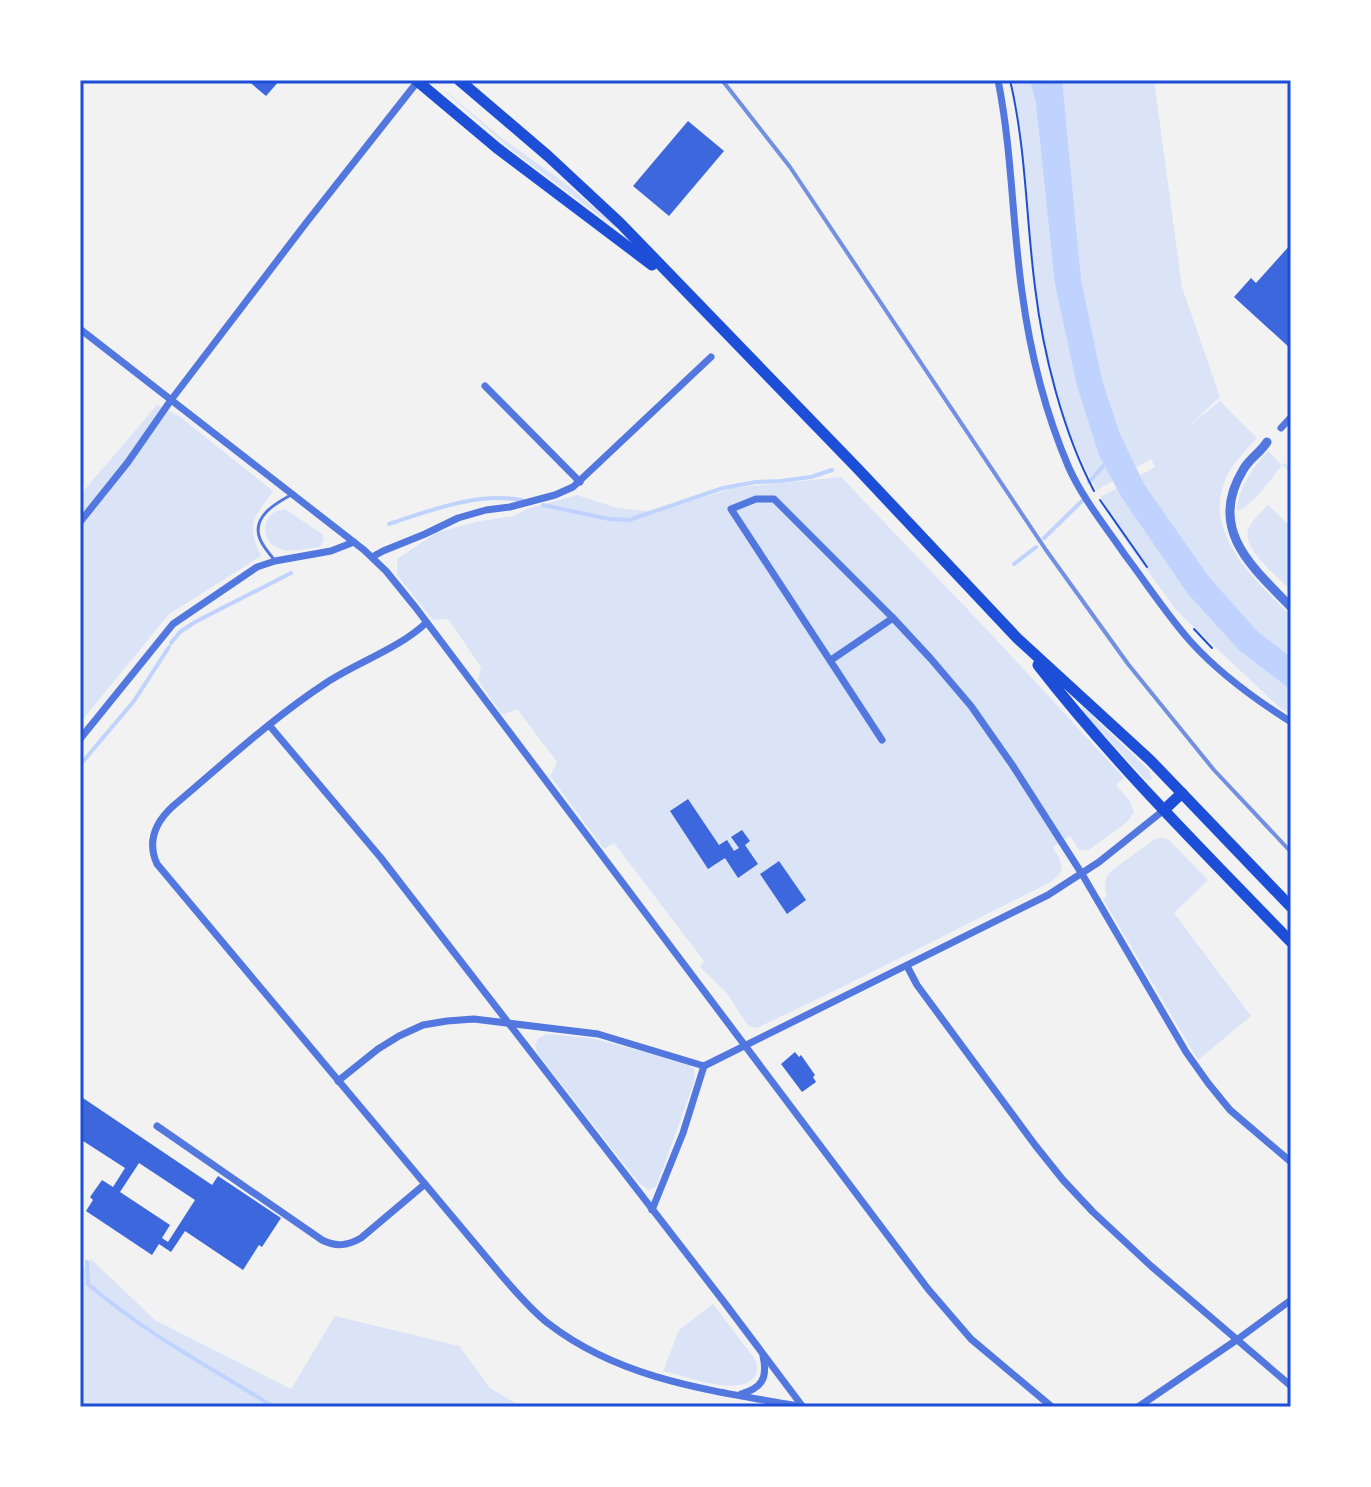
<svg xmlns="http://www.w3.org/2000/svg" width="1371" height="1487" font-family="Figtree,sans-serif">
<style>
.green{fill:#dbe4f7}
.water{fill:#bfd3fe}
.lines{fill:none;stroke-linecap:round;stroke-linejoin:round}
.stream{stroke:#bfd3fe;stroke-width:4}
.building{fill:#3d67dc;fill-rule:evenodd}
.path{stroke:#1d4ed8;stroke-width:2}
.service{stroke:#5277de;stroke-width:3}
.minor{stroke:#5277de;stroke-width:7}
.tertiary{stroke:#5277de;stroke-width:9}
.primary{stroke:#1d4ed8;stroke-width:11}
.rail{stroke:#7290e2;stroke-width:4}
.neatline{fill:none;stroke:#1d4ed8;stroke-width:3}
</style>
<rect width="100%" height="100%" fill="#f2f2f2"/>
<g class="green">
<path d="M 1012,80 L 1154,80 L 1182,287 L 1220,397 L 1184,430 L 1220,401 L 1257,438 C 1244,452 1231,465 1224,483 C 1204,535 1258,584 1291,615 L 1291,714 L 1280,708 L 1176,610 L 1121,534 L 1100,497 L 1155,467 L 1151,459 L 1097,490 C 1025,365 1036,218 1012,80 Z"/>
<path d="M 445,91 L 503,139 L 569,186 L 617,227 L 617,229 L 514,152 L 446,93 Z"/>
<path d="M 157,405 L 179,416 L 273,491 C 254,519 245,522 261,556 L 169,614 L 80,723 L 80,495 Z"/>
<path d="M 1268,451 L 1282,465 L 1285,463 L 1291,469 L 1291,473 L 1282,465 C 1271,479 1252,507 1237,511 C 1239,486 1252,469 1268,451 Z"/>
<path d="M 841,477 L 992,635 L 1124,778 L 1116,785 L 1130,801 L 1134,812 L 1127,822 L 1089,850 L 1079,850 L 1070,836 L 1053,847 C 1062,864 1068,870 1049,883 L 836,990 L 757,1028 L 748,1026 L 726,992 L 700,967 L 704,961 L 614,843 L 604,849 L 550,776 L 557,762 L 517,709 L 502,715 L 478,680 L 481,667 L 448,619 L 433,620 L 397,575 L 397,559 L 438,532 L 480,521 L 514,516 L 527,509 L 577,495 L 617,508 L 657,512 L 733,488 Z"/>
<path d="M 1268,505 L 1291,527 L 1291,590 C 1279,578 1242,549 1248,530 C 1251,521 1261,512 1268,505 Z"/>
<path d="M 285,509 L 322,534 L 324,539 L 320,547 C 308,548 293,553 281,549 C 265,545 259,524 273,513 C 276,511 281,510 285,509 Z"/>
<path d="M 1082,706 L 1149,770 L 1152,779 L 1150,781 L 1144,778 L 1082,711 Z"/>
<path d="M 1162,838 L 1169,840 L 1208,880 L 1174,913 L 1251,1016 L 1198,1060 L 1103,899 L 1107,896 C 1104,885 1104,879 1111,871 L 1155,839 Z"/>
<path d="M 546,1034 L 591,1038 L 687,1063 L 694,1069 L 695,1080 L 656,1187 L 649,1190 L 639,1183 L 538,1054 L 535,1045 L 538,1039 Z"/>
<path d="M 91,1259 L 155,1320 L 291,1389 L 335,1316 L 459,1346 L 490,1388 L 522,1407 L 80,1407 L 80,1272 Z"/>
<path d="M 713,1304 L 754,1358 C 757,1365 759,1369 755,1376 C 742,1398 684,1376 663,1371 L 679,1330 Z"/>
</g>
<path class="water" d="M 1030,80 L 1062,80 L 1081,280 L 1102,380 L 1120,434 L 1144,484 L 1209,577 L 1257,631 L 1291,657 L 1291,690 L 1239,650 L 1188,594 L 1122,498 L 1099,455 L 1077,386 L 1055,284 L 1036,103 Z"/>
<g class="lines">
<g class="stream">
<path d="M 1089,482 L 1106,463"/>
<path d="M 543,505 L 609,519 L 629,520 L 723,488 L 756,482 L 780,481 L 811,477 L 832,470"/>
<path d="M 389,524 C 431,510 478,492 522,500"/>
<path d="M 1044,538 L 1082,501"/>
<path d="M 1014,564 L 1036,547"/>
<path d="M 171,643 L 180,632 L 195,622 L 291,573"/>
<path d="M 80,765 L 134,701 L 169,647"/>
<path d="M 87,1262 L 88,1284 C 142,1331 213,1369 274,1407"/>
</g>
</g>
<g class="building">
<path d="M 247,80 L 280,80 L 266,96 Z"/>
<path d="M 688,121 L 724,151 L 669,216 L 633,186 Z"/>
<path d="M 1291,244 L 1291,349 L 1234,297 L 1251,278 L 1256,283 Z"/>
<path d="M 688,799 L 719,845 L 727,840 L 734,851 L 739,848 L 731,837 L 742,830 L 750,841 L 745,845 L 758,864 L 738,878 L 725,858 L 708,869 L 670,811 Z"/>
<path d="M 779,861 L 806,900 L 787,914 L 760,874 Z"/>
<path d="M 795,1052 L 799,1057 L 801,1055 L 815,1075 L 813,1077 L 816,1082 L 802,1092 L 781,1064 Z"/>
<path d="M 80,1096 L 212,1185 L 218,1176 L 281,1218 L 262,1247 L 259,1245 L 243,1270 L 185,1231 L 171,1252 L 159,1244 L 152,1255 L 86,1211 L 93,1200 L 90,1197 L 102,1180 L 113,1187 L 125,1168 L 80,1139 ZM 139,1163 L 195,1200 L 168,1242 L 162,1238 L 170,1225 L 120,1192 Z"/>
</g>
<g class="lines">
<g class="path">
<path d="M 1010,80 C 1026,147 1026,218 1035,287 C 1043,354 1063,432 1094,491"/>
<path d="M 1100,500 L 1147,567"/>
<path d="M 1194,629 L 1212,648"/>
</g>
<path class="service" d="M 275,561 C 270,554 263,547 260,539 C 251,517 276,503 291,495"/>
<g class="minor">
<path d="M 998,80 C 1012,150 1012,221 1022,292 C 1030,352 1045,412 1069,468 C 1083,499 1106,527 1125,555 C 1147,584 1167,615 1191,642 C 1219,673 1256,700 1291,722"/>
<path d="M 80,329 L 364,550 L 386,571 L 416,608 L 928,1289 L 971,1339 L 1052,1407"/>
<path d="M 485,386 L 580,482"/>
<path d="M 1281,428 L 1291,417"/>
<path d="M 80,522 L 128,462 L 171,400 L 306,223 L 418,81"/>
<path d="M 372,557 L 383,551 L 425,534 L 458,518 L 486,510 L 510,507 L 555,495 L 573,487 L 711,357"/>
<path d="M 426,623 C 398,649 358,662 326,683 C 271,719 222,765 172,807 C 155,823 147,842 157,864 L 502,1276 C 517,1293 531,1310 549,1324 C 623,1381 715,1391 804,1407"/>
<path d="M 831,660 L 893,618"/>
<path d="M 269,725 L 381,858 L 724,1302 L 803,1407"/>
<path d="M 80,739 L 173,624 L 257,567 L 275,561 L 331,551 L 354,542"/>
<path d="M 882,740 L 731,509 L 756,499 L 774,499 L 893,618 L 931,659 L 971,706 L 1013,766 L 1082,874 L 1186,1052 L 1208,1083 L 1230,1110 L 1291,1162"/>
<path d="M 907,966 L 917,985 L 1035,1145 L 1063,1180 L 1093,1212 L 1151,1266 L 1291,1386"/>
<path d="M 338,1081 L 378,1049 L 399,1036 L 423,1025 L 447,1021 L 474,1019 L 598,1034 L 704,1066 L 1048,895 L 1099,862 L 1164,810"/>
<path d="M 157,1126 L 322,1240 C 336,1247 347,1246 361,1238 L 425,1184"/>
<path d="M 652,1210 L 683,1133 L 704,1066"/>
<path d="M 741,1394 C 762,1388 768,1378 763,1356"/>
<path d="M 1138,1407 L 1238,1339 L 1291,1300"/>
</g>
<path class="tertiary" d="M 1267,442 C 1260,453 1249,459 1243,470 C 1207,529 1252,567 1291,607"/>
<g class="primary">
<path d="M 416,80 L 497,148 L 652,265"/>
<path d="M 459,80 L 548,156 L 620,223 L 857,468 L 1017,638 L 1150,760 L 1291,907"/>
<path d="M 1038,665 C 1115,764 1204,852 1291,942"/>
<path d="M 1164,810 L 1182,793"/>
</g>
<path class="rail" d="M 722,80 L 790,167 L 1046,550 L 1128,664 L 1214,770 L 1291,852"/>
</g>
<rect width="1371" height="1487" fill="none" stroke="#ffffff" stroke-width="164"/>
<rect x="82" y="82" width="1207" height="1323" class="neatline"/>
</svg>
